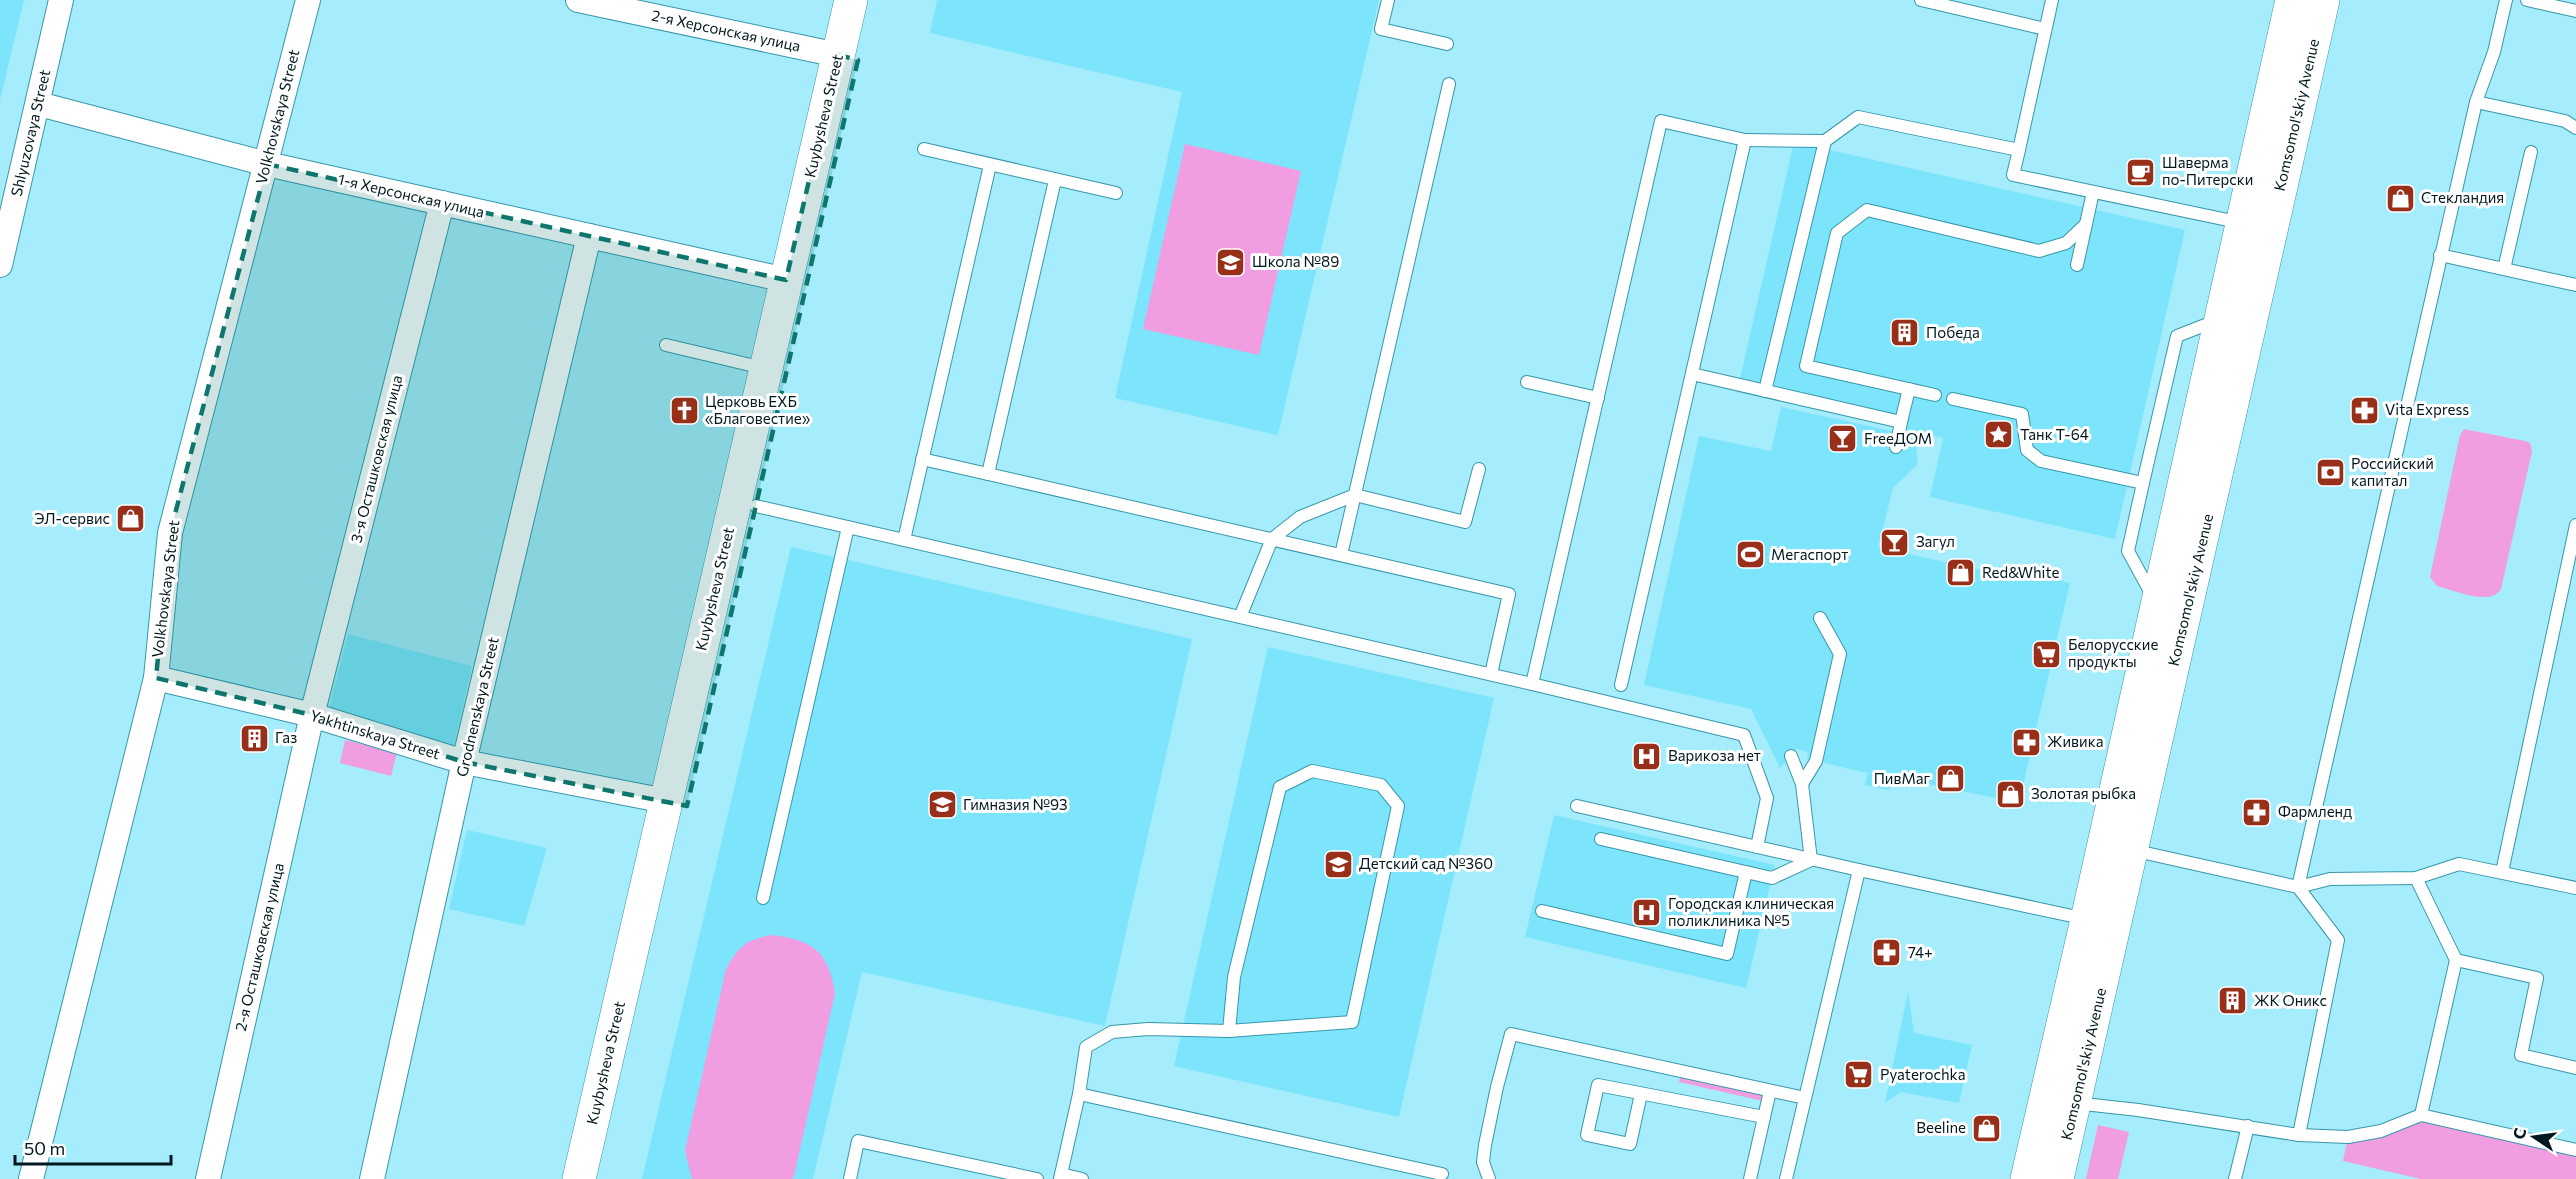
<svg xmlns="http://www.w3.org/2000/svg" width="2576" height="1179" font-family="Commissioner,sans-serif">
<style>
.built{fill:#7ce5fc}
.green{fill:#f09de1}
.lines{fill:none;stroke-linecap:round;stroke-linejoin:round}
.service-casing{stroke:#3797aa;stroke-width:14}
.minor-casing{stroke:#3797aa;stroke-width:26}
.secondary-casing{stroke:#3797aa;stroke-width:34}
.service{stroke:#fff;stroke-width:12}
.minor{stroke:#fff;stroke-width:24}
.secondary{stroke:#fff;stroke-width:33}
.marked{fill:#0f766e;fill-opacity:0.2;stroke:#0f766e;stroke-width:4.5;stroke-dasharray:12 8;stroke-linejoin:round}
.labels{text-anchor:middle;stroke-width:6;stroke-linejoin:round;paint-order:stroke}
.street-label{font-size:15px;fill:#00181e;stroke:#fff}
.poi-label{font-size:15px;fill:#00181e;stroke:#fff;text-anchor:start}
</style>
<rect width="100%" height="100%" fill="#a5ecfc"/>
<g class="built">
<path d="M 0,0 L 24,0 L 0,100 Z"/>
<path d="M 937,0 L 1379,0 L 1278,435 L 1115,398 L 1182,92 L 930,33 Z"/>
<path d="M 1794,142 L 2185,230 L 2115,539 L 1930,497 L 1943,438 L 1737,392 Z"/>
<path d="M 1781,407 L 1915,436 L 1918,464 L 1893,488 L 1878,547 L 2030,581 L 2032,574 L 2070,583 L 2019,803 L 1904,779 L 1887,790 L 1865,785 L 1868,773 L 1807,759 L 1808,752 L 1796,749 L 1780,768 L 1751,709 L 1644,685 L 1699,436 L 1771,451 Z"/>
<path d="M 791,547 L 1192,639 L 1105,1026 L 862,972 L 813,1179 L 642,1179 Z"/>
<path d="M 348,634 L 472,666 L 453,749 L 328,713 Z"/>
<path d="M 1268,647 L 1494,698 L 1399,1117 L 1174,1066 Z"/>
<path d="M 1554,815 L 1775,865 L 1746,988 L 1525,937 Z"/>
<path d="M 467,830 L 547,848 L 524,926 L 449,909 Z"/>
<path d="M 1908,992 L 1914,1033 L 1972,1045 L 1959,1103 L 1901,1092 L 1885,1103 Z"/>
</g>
<g class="green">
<path d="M 1185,144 L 1301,171 L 1259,355 L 1143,329 Z"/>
<path d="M 2464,429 L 2525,441 L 2530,443 L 2532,451 L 2501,589 C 2490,607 2454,590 2437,586 L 2430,577 L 2460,435 Z"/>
<path d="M 345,740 L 397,752 L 391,776 L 340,763 Z"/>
<path d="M 772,935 C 814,940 828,952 835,993 L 794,1176 L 792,1179 L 692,1179 L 685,1151 L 726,969 C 738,947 747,939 772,935 Z"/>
<path d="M 1681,1072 L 1765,1091 L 1763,1101 L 1679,1082 Z"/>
<path d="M 2421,1115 L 2576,1150 L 2576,1179 L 2421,1179 L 2343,1161 L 2348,1137 Z"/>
<path d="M 2098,1125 L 2129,1132 L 2118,1179 L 2086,1179 Z"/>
</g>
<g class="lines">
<defs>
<g id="service">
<path d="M 1388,0 L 1381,29 L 1447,44"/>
<path d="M 1921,0 L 2045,29"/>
<path d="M 2527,0 L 2576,11"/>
<path d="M 2476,102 L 2565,121 L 2576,128"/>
<path d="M 1745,140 L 1825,141"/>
<path d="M 924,149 L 1116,193"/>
<path d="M 2019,150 L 2013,175 L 2242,223"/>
<path d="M 1055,180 L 988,474 L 1509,594 L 1491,674"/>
<path d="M 2440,255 L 2576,285"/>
<path d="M 2077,265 L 2093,192"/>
<path d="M 2504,269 L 2531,152"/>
<path d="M 666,345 L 763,368"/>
<path d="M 1692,374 L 1901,422 L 1909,389"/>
<path d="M 1527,382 L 1598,398"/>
<path d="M 1765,391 L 1825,141 L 1858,117 L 2019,150 L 2052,0"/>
<path d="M 1935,395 L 1806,366 L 1837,233 L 1867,210 L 2039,251 L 2066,243 L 2086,224"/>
<path d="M 1953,399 L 2022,414 L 2027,450 L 2041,461 L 2143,483 L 2128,551 L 2152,595"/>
<path d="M 1896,447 L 1901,422"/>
<path d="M 922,459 L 988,474"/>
<path d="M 2143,483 L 2177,336 L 2218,320"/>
<path d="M 756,506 L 1532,684 L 1661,121 L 1745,140 L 1621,685"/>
<path d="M 904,540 L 990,165"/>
<path d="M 1341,555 L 1449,84"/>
<path d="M 1240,617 L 1272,539 L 1300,517 L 1355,495 L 1465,522 L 1479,469"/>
<path d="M 1532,684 L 1744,735 L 1767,798 L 1757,847"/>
<path d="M 1802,784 L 1816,761 L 1840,654 L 1820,618"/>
<path d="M 1577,806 L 1859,870"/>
<path d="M 1601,839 L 1772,878 L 1811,860 L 1802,784 L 1791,756"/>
<path d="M 2132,850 L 2298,887 L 2330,879 L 2416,878 L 2459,864 L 2576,888"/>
<path d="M 2502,872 L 2576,525"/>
<path d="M 2416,878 L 2456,960 L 2421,1115"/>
<path d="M 763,898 L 848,527"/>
<path d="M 1542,911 L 1727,954 L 1746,872"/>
<path d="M 2456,960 L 2537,978 L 2521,1055 L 2576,1068"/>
<path d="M 1079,1094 L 1442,1174"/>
<path d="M 1641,1094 L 1630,1144 L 1587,1135 L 1598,1085 L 1764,1117"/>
<path d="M 2075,1103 L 2138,1110 L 2299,1135 L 2348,1137 L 2381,1131 L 2421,1115 L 2576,1150"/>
<path d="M 2299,1135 L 2338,940 L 2298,887 L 2476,102 L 2494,52 L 2506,0"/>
<path d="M 1061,1174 L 1082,1179"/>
<path d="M 850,1179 L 858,1141 L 1037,1179"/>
<path d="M 1060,1179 L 1079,1094 L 1086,1047 L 1112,1032 L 1148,1029 L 1229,1031 L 1352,1022 L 1398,806 L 1381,785 L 1312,771 L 1280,787 L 1234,977 L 1229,1031"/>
<path d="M 1489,1179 L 1483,1162 L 1485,1145 L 1497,1087 L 1511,1034 L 1805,1098"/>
<path d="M 1750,1179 L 1770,1091"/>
<path d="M 1786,1179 L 1859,870 L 2086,919"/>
<path d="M 2235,1179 L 2248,1126"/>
</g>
<g id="minor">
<path d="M 578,0 L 838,55"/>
<path d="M 39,104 L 267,164 L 786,280"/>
<path d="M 0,265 L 61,0"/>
<path d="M 156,678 L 312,715 L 464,762 L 666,801"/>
<path d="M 31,1179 L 156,678 L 170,533 L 308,0"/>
<path d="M 208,1179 L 312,715 L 442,203"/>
<path d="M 372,1179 L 464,762 L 589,236"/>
</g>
<g id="secondary">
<path d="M 579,1179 L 851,0"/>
<path d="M 2027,1179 L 2087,920 L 2292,0"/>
<path d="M 2057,1179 L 2323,0"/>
</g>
</defs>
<use href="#service" class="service-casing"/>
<use href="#minor" class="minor-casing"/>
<use href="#secondary" class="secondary-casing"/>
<use href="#service" class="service"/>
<use href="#minor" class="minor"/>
<use href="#secondary" class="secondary"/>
</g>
<path class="marked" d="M 838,55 L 858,60 L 687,806 L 464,762 L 312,715 L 156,678 L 170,533 L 267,164 L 786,280 Z"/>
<defs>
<symbol id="cafe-square" viewBox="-11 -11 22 22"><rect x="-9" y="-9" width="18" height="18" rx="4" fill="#982f19" stroke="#fff"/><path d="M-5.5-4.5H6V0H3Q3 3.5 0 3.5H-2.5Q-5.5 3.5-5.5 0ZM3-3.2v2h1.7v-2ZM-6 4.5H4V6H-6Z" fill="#fff"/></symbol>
<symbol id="shop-square" viewBox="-11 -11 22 22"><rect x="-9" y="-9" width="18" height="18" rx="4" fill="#982f19" stroke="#fff"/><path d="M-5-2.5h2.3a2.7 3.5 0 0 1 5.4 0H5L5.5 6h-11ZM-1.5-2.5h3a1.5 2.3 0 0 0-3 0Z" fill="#fff"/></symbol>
<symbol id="school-square" viewBox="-11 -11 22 22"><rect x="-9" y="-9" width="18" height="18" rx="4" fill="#982f19" stroke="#fff"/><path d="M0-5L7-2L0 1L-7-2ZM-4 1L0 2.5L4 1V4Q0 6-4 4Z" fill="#fff"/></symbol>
<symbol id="building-square" viewBox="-11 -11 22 22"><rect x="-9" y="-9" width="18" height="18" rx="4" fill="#982f19" stroke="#fff"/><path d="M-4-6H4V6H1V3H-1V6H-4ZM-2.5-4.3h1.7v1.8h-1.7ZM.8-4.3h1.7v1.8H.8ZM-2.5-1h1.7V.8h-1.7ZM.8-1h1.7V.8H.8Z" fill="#fff"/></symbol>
<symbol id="pharmacy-square" viewBox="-11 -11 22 22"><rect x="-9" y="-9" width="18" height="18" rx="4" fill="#982f19" stroke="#fff"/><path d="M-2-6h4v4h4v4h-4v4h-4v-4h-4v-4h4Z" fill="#fff"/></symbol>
<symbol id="church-square" viewBox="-11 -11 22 22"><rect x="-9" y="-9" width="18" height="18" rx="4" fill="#982f19" stroke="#fff"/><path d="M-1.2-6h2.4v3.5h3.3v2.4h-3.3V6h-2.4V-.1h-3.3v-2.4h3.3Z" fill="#fff"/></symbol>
<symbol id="sight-square" viewBox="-11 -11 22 22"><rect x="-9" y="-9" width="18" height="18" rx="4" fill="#982f19" stroke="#fff"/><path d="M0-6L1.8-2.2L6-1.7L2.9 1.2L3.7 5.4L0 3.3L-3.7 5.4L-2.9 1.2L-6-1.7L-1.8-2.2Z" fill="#fff"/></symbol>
<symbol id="bar-square" viewBox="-11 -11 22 22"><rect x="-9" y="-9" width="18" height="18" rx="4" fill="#982f19" stroke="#fff"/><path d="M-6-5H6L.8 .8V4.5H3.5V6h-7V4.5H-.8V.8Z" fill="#fff"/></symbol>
<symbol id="bank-square" viewBox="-11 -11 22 22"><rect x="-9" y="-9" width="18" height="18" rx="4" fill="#982f19" stroke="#fff"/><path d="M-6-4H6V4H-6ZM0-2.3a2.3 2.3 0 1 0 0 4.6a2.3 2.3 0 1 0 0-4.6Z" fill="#fff"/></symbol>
<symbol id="stadium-square" viewBox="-11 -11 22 22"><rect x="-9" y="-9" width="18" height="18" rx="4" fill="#982f19" stroke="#fff"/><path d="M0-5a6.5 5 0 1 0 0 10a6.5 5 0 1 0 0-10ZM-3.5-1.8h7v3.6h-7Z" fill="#fff"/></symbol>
<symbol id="supermarket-square" viewBox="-11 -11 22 22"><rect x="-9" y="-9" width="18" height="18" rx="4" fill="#982f19" stroke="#fff"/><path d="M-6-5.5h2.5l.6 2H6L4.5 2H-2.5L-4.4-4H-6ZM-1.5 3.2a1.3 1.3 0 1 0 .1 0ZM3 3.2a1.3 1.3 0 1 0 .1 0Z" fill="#fff"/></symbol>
<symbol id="hospital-square" viewBox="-11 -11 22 22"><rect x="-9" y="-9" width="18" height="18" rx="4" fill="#982f19" stroke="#fff"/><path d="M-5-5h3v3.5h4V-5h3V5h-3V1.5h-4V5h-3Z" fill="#fff"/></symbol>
</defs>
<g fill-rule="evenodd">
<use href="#cafe-square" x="2124" y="156" width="33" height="33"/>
<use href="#shop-square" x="2384" y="182" width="33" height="33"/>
<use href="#school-square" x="1214" y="246" width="33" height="33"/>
<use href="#building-square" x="1888" y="316" width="33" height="33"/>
<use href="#pharmacy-square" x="2348" y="394" width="33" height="33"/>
<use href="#church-square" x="668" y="394" width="33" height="33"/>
<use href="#sight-square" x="1982" y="418" width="33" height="33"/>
<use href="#bar-square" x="1826" y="422" width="33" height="33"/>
<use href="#bank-square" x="2314" y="456" width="33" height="33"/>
<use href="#shop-square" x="114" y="502" width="33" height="33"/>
<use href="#bar-square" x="1878" y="526" width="33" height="33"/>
<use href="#stadium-square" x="1734" y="538" width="33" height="33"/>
<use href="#shop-square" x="1944" y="556" width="33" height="33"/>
<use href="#supermarket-square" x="2030" y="638" width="33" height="33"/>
<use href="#building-square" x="238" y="722" width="33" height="33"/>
<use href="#pharmacy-square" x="2010" y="726" width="33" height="33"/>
<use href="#hospital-square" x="1630" y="740" width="33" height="33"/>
<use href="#shop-square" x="1934" y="762" width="33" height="33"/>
<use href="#shop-square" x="1994" y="778" width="33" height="33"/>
<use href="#school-square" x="926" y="788" width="33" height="33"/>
<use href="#pharmacy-square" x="2240" y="796" width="33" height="33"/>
<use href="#school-square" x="1322" y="848" width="33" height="33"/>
<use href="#hospital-square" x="1630" y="896" width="33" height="33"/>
<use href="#pharmacy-square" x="1870" y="936" width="33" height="33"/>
<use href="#building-square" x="2216" y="984" width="33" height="33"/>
<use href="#supermarket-square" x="1842" y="1058" width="33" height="33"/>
<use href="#shop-square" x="1970" y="1112" width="33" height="33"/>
</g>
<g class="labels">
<g class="street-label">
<text transform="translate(726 31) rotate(12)" y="5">2-я Херсонская улица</text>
<text transform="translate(2297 115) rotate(-77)" y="5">Komsomol'skiy Avenue</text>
<text transform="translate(824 116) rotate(-77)" y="5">Kuybysheva Street</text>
<text transform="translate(278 117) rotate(-76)" y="5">Volkhovskaya Street</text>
<text transform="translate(31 133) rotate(-77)" y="5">Shlyuzovaya Street</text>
<text transform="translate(411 196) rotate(13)" y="5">1-я Херсонская улица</text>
<text transform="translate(377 459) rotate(-76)" y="5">3-я Осташковская улица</text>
<text transform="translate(166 589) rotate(-83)" y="5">Volkhovskaya Street</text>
<text transform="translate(715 589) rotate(-77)" y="5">Kuybysheva Street</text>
<text transform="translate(2191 590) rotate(-77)" y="5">Komsomol'skiy Avenue</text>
<text transform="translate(478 707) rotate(-77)" y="5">Grodnenskaya Street</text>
<text transform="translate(375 735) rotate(17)" y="5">Yakhtinskaya Street</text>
<text transform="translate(260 947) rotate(-77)" y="5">2-я Осташковская улица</text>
<text transform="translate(606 1063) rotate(-77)" y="5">Kuybysheva Street</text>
<text transform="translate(2084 1064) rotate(-77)" y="5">Komsomol'skiy Avenue</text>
</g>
<g class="poi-label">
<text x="2162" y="168">Шаверма<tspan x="2162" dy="17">по-Питерски</tspan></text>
<text x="2421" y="203">Стекландия</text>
<text x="1252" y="267">Школа №89</text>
<text x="1926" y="338">Победа</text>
<text x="705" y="407">Церковь ЕХБ<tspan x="705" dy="17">«Благовестие»</tspan></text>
<text x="2385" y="415">Vita Express</text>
<text x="2020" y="440">Танк Т-64</text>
<text x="1864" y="444">FreeДОМ</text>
<text x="2351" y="469">Российский<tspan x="2351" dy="17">капитал</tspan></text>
<text x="110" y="524" text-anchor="end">ЭЛ-сервис</text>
<text x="1916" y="547">Загул</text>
<text x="1771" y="560">Мегаспорт</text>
<text x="1982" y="578">Red&amp;White</text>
<text x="2068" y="650">Белорусские<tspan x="2068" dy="17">продукты</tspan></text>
<text x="275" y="743">Газ</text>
<text x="2047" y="747">Живика</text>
<text x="1668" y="761">Варикоза нет</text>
<text x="1930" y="784" text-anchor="end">ПивМаг</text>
<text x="2031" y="799">Золотая рыбка</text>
<text x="963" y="810">Гимназия №93</text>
<text x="2278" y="817">Фармленд</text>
<text x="1359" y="869">Детский сад №360</text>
<text x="1668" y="909">Городская клиническая<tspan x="1668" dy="17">поликлиника №5</tspan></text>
<text x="1908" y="958">74+</text>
<text x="2254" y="1006">ЖК Оникс</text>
<text x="1880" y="1080">Pyaterochka</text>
<text x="1966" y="1133" text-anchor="end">Beeline</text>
</g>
</g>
<g transform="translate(2534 1137) rotate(283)" stroke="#ffffff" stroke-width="4.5" paint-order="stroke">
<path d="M0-4.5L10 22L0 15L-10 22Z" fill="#00181e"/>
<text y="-9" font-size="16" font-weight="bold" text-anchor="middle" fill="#00181e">С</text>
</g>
<path d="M15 1155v9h156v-9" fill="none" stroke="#00181e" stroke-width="3"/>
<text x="24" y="1155" font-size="18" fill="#00181e" stroke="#ffffff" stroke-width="4.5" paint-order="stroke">50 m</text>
</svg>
